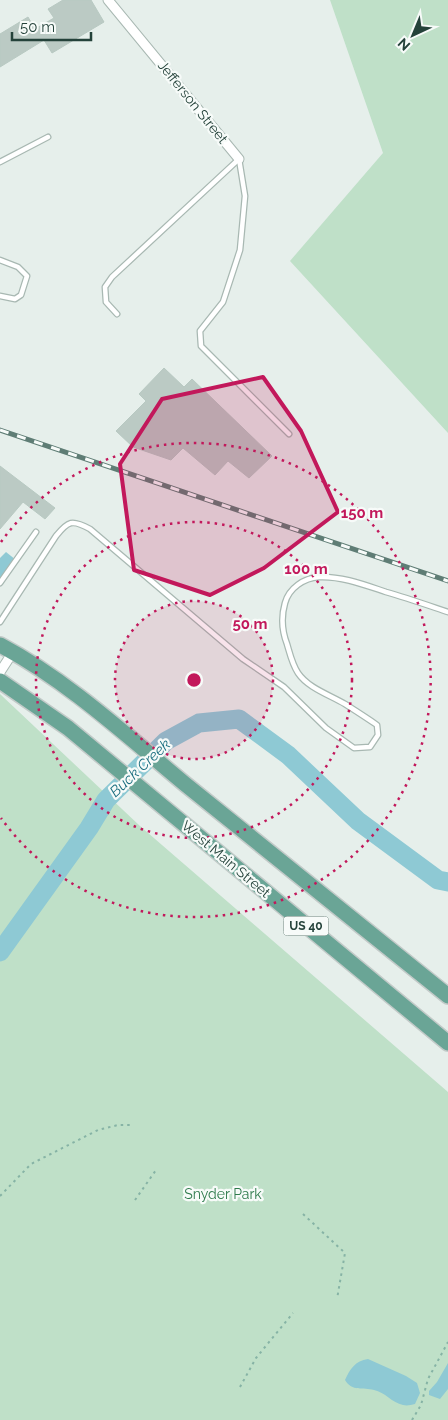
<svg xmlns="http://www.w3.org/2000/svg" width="448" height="1420" font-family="Raleway,sans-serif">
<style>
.green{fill:#bfe0c8}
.water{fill:#8ec9d4}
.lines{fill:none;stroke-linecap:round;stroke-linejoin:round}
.river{stroke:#8ec9d4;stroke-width:19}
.building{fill:#bbcac4;stroke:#b8c9c2}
.lane-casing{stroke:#a8b8b2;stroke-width:7}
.street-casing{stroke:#a8b8b2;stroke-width:11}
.primary-casing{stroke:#c2cac8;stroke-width:18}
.path{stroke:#86b3a5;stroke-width:2;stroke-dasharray:2.5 4;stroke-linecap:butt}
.lane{stroke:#fff;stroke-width:4.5}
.street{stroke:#fff;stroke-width:9}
.primary{stroke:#6aa596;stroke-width:15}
.rail-casing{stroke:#5f7d75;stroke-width:5}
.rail{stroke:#f7fbf9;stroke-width:3;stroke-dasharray:9;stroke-linecap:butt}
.marked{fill:#c2185b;fill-opacity:0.2;stroke:#c2185b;stroke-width:4;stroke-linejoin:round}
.ring{fill:none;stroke:#c2185b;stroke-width:2.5;stroke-dasharray:2.5 5}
.labels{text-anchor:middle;stroke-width:4.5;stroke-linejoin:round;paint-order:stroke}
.shield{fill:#f7fbf9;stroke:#637a73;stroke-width:1}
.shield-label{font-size:12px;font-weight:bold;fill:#24423a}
.street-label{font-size:14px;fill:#24423a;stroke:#f7fbf9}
.park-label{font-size:14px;fill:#2d7a4b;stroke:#f7fbf9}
.water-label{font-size:15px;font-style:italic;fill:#1c6f80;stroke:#f7fbf9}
.centre{fill:#c2185b;stroke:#f7fbf9;stroke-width:2.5}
.ring-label{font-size:15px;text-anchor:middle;font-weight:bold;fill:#c2185b;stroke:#f7fbf9;stroke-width:4.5;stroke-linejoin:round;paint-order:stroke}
</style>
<rect width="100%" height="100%" fill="#e6efeb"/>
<g class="green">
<path d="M 330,0 L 448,0 L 448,433 L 290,261 L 383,153 Z"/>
<path d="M 0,694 L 140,826 L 448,1092 L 448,1420 L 0,1420 Z"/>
</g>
<g class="water">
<path d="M 6,552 L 16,560 L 3,581 L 0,579 L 0,558 Z"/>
<path d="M 368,1359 L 406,1376 L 417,1383 L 420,1393 L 415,1404 C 411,1405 407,1406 403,1405 C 392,1403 385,1392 374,1390 C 363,1387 352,1392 345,1380 C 350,1369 355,1361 368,1359 Z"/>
<path d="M 448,1363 L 448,1389 L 440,1399 L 429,1395 L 429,1391 L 437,1382 Z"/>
</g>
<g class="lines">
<path class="river" d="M 0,952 L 89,828 L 106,800 L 166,741 L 199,723 L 239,719 L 288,755 L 358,821 L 438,880 L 448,882"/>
</g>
<g class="building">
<path d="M 63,0 L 91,0 L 104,22 L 52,53 L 44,40 L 0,67 L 0,34 L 28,17 L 35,29 L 54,18 L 48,9 Z"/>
<path d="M 164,368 L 184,387 L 192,379 L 272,456 L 249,478 L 228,461 L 215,475 L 183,448 L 171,460 L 133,447 L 116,431 L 146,401 L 139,394 Z"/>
<path d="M 0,466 L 55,508 L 45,519 L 23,502 L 0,529 Z"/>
</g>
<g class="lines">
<defs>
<g id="lane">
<path d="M 239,159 L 245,196 L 240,250 L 223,302 L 200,331 L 201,346 L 289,434"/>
<path d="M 0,162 L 48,137"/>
<path d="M 0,260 L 18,267 L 27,276 L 21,295 L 15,299 L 0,296"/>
<path d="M 117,314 L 106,302 L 105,287 L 112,277 L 239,159"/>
<path d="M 0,583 L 36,532"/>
<path d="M 0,622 L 56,536 C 68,521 72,519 90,529 L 243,659 L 284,687 L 326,728 L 354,748 L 370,747 L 378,735 L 377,725 C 367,718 356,711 345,704 C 330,695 308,688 298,673 C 292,664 290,654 287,644 C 282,631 281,617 285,603 C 289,588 304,578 319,577 C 342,576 365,585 386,592 C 407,598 427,605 448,612"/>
</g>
<g id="street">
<path d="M 108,0 L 239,159"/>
<path d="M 0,672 L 13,652"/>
</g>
<g id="primary">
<path d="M 0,645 C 68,681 126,735 185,784 C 273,855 361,925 448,996"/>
<path d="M 0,681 L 68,728 L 448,1043"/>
</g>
</defs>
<use href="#lane" class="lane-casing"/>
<use href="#street" class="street-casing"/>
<use href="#primary" class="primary-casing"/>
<g class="path">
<path d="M 0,1196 L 31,1164 L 98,1130 L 118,1125 L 131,1125"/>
<path d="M 135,1200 L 156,1170"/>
<path d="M 303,1214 L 345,1253 L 337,1299"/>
<path d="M 240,1387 L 256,1358 L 293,1313"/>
<path d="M 412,1420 L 421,1405 L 428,1379 L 448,1342"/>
</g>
<use href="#lane" class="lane"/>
<use href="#street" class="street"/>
<use href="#primary" class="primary"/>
<defs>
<path id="rail" d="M 0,430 L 448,581"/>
</defs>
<use href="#rail" class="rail-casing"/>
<use href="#rail" class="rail"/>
</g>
<path class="marked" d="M 263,377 L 301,431 L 338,512 L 264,568 L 210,595 L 134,570 L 120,464 L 162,399 Z"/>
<circle cx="194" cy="680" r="79" fill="#c2185b" fill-opacity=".12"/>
<g class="ring">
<circle cx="194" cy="680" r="79"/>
<circle cx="194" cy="680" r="158"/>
<path d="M1 542A237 237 0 1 1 1 818"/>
</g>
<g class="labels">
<rect class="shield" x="283.5" y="916.5" width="45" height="19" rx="4"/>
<g class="shield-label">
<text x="306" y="930">US 40</text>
</g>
<g class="street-label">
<text transform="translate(193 102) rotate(51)" y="5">Jefferson Street</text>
<text transform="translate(226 859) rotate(40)" y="5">West Main Street</text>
</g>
<g class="park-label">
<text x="223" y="1199">Snyder Park</text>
</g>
<g class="water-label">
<text transform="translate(140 768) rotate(-43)" y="5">Buck Creek</text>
</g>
</g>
<circle cx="194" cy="680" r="8" class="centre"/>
<g class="ring-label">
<text x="362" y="518">150 m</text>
<text x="306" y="574">100 m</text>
<text x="250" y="629">50 m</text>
</g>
<g transform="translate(413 35) rotate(224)" stroke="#f7fbf9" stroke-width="4" paint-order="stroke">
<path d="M0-4L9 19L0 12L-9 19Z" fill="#24423a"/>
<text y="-8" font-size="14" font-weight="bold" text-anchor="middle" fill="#24423a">N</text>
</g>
<path d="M12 32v8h79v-8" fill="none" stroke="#24423a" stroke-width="2.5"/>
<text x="20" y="32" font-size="15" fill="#24423a" stroke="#f7fbf9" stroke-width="4" paint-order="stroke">50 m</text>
</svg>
